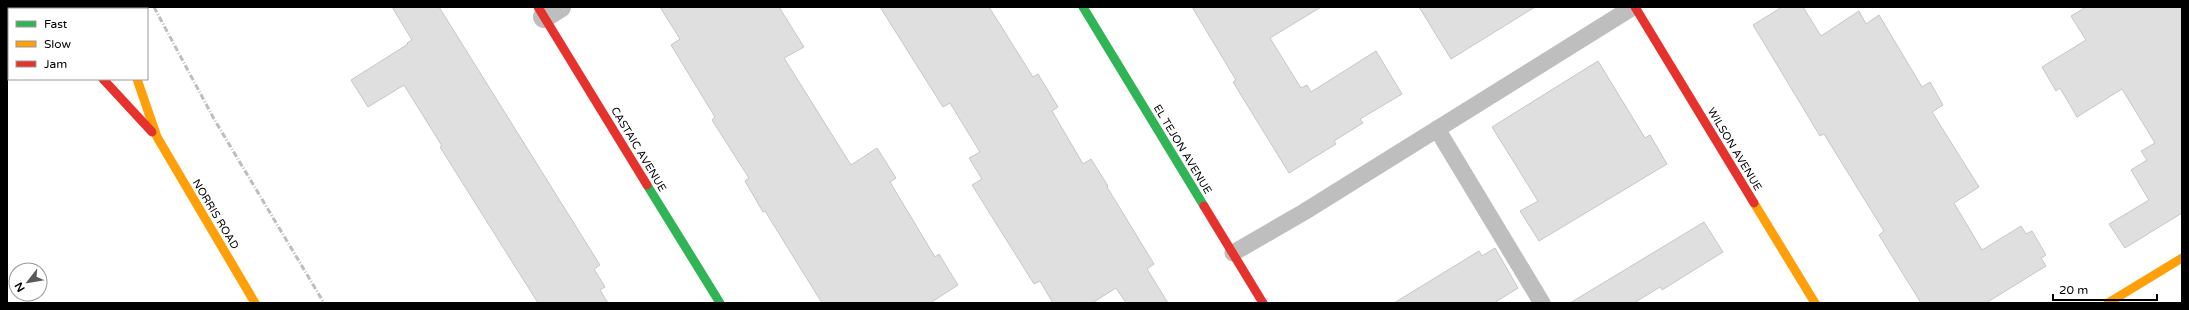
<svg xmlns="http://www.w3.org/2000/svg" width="2189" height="310" font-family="'Varela Round',sans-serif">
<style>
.building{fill:#dfdfdf;stroke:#c6c6c6}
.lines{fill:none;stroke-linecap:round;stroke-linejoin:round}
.lane{stroke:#bebebe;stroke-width:17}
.street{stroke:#bebebe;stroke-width:22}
.fast{stroke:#30b455;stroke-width:9}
.slow{stroke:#ff9f0a;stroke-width:9}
.jam{stroke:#e5322d;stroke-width:9}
.rail{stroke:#bebebe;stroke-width:3;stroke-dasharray:6 2 1 2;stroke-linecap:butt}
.labels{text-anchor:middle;stroke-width:4;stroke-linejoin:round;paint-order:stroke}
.street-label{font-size:11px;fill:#000;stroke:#fff}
</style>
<rect width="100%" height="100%" fill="#fff"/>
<g class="building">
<path d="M 392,7 L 439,7 L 600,265 L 594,269 L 605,287 L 600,290 L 608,303 L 538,303 L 440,147 L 442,146 L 404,85 L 368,107 L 351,80 L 408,44 L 407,43 L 412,40 Z"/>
<path d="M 660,7 L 779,7 L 804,47 L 784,58 L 851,165 L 877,148 L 896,178 L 890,182 L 935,257 L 939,254 L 958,285 L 930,303 L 822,303 L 765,211 L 763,212 L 745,181 L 749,178 L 712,120 L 715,117 L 671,45 L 680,39 Z"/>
<path d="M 880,7 L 989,7 L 1033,77 L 1038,74 L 1058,107 L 1052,111 L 1083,164 L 1091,159 L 1108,186 L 1107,187 L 1154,264 L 1147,269 L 1168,303 L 1126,303 L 1116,288 L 1092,303 L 1053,303 L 1040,281 L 1034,284 L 972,185 L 982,179 L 969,158 L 980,152 L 950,103 L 943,107 Z"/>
<path d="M 1192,7 L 1321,7 L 1270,38 L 1301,88 L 1307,85 L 1311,92 L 1376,51 L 1402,94 L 1360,119 L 1363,123 L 1334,141 L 1336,144 L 1289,173 L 1233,82 L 1236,80 Z"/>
<path d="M 1419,7 L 1535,7 L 1451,59 Z"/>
<path d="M 1782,7 L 1803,7 L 1821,36 L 1859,11 L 1866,24 L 1879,15 L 1922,87 L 1930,82 L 1943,105 L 1932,112 L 1979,187 L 1954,203 L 1982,250 L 2021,226 L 2026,234 L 2032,231 L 2046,255 L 2041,258 L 2046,266 L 1986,303 L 1921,303 L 1879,235 L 1884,231 L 1824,134 L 1820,136 L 1753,25 Z"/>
<path d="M 2086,7 L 2182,7 L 2182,213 L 2125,248 L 2109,224 L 2149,200 L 2131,170 L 2147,160 L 2141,151 L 2155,143 L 2122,89 L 2077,117 L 2060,88 L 2056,91 L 2042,67 L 2086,40 L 2071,16 Z"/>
<path d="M 1598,61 L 1645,138 L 1650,135 L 1667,164 L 1539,241 L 1520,211 L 1538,201 L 1492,127 Z"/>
<path d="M 1704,222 L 1723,252 L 1662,290 L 1660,287 L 1634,303 L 1570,303 Z"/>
<path d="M 1495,248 L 1518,288 L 1494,303 L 1394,303 L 1479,251 L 1482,256 Z"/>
</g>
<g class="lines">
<g class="lane">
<path d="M 1437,129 L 1542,303"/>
<path d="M 1233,253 L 1304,212 L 1633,7"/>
</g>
<path class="street" d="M 544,17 L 560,7"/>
<g class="fast">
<path d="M 57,7 L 58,9"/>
<path d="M 1083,7 L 1204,206"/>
<path d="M 647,185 L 720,303"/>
</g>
<g class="slow">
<path d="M 106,7 L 107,9"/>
<path d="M 137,79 L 157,137 L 255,303"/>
<path d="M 1754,203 L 1815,303"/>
<path d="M 2108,303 L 2182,258"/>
</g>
<g class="jam">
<path d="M 538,7 L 647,185"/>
<path d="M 1635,7 L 1754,203"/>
<path d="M 103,79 L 152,132"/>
<path d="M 1204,206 L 1263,303"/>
</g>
<path class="rail" d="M 154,7 L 214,119 L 324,303"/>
</g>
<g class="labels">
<g class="street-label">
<text transform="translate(639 149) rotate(59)" y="4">CASTAIC AVENUE</text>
<text transform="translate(1183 149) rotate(59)" y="4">EL TEJON AVENUE</text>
<text transform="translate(1735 149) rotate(59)" y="4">WILSON AVENUE</text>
<text transform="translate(216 214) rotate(59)" y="4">NORRIS ROAD</text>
</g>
</g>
<rect width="2189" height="310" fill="none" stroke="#000000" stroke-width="16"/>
<rect x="8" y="8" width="140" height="72" fill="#ffffff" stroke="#999999"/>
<rect x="16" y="21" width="20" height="6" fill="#30b455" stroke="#999999"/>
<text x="44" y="28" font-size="12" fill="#000000">Fast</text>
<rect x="16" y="41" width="20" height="6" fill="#ff9f0a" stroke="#999999"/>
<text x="44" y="48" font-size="12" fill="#000000">Slow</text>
<rect x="16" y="61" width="20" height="6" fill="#e5322d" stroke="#999999"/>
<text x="44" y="68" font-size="12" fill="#000000">Jam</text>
<g transform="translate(28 282) rotate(239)"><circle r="19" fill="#ffffff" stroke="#999999"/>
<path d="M0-3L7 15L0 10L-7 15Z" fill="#595959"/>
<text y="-6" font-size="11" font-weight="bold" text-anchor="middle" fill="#000000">N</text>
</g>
<path d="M2053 294v6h104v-6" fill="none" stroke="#000000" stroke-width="2"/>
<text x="2059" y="294" font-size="12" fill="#000000" stroke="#ffffff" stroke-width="3" paint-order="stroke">20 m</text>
</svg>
